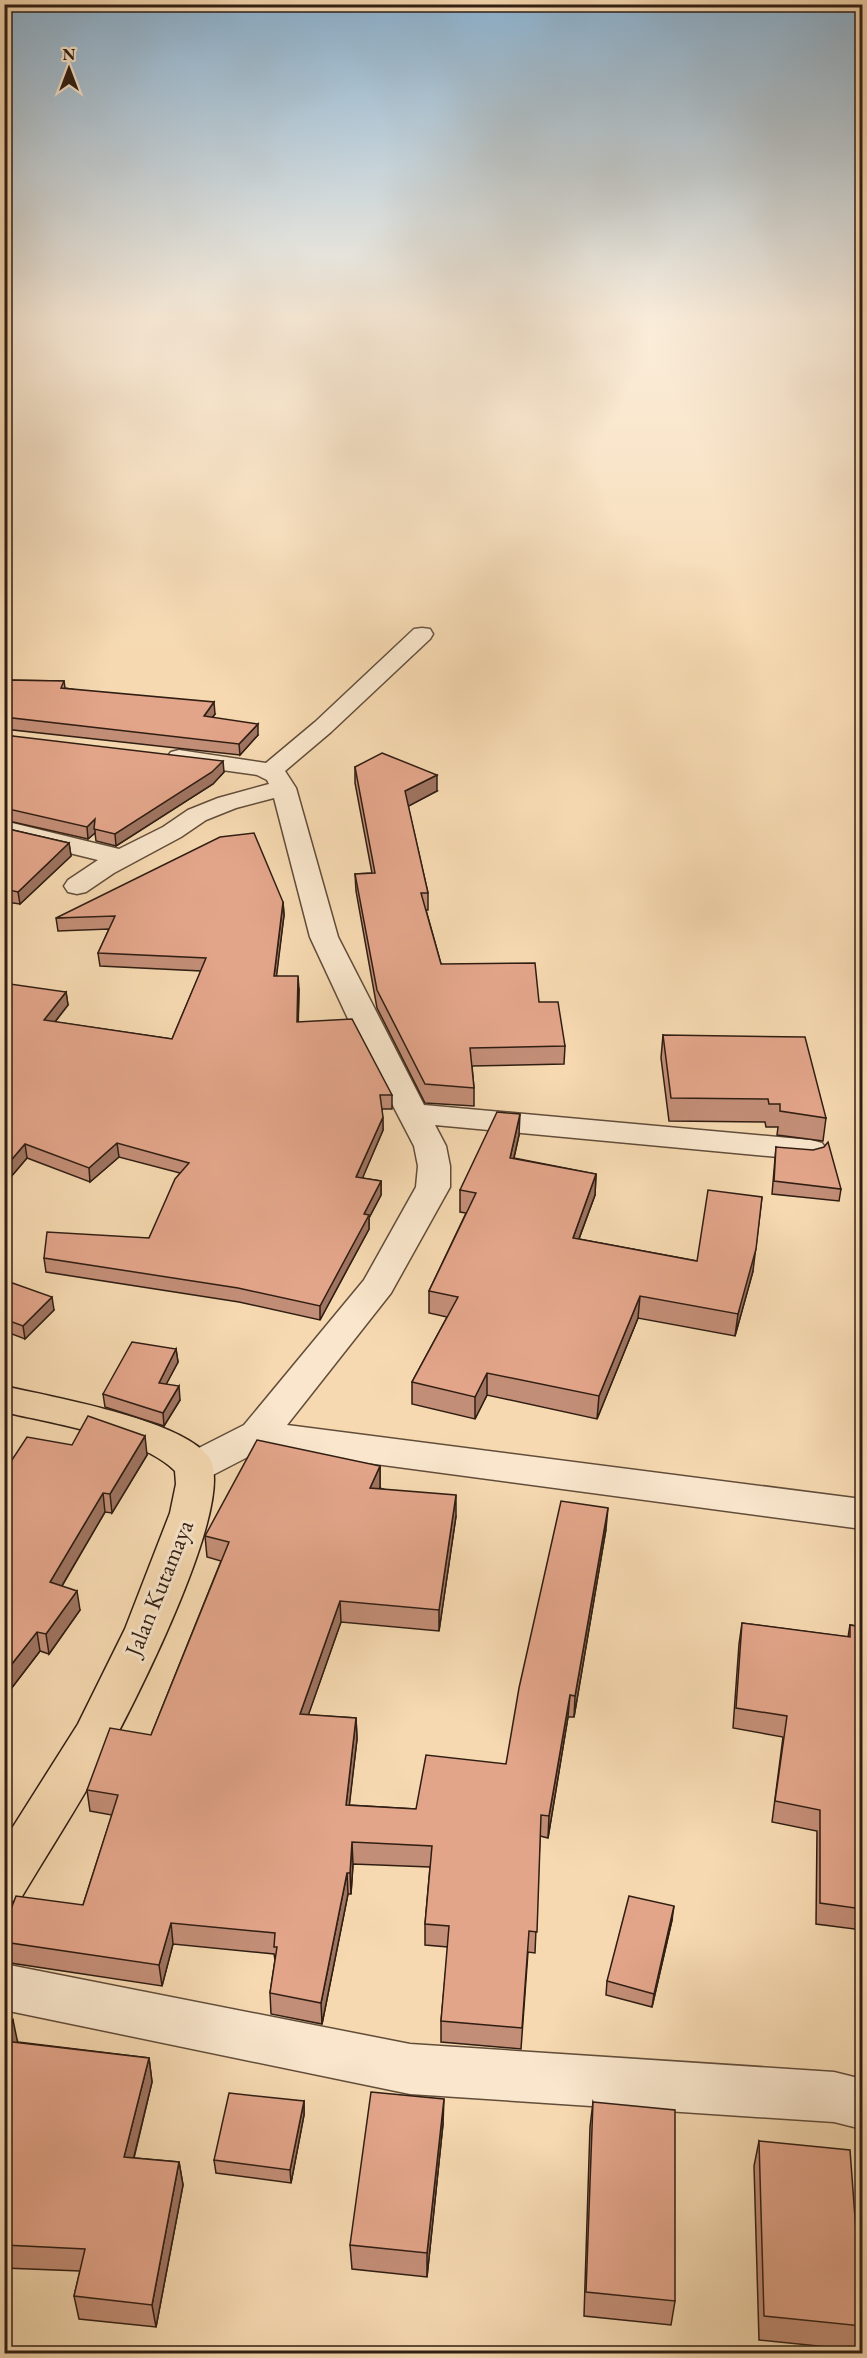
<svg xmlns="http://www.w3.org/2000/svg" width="867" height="2358" font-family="'EB Garamond',serif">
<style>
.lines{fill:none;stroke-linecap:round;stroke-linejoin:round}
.minor-casing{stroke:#624d3a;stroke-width:3}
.major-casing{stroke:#301e13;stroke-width:3}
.minor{fill:#f9e6cc;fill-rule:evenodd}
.major{fill:#f6d9b1;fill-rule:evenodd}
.wall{fill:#c38e77;stroke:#301e13;stroke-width:1.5}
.shaded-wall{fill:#9f7461;stroke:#301e13;stroke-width:1.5}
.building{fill:#e3a58a;stroke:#301e13;stroke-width:1.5}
.labels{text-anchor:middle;stroke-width:6;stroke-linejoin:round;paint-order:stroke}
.near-street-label{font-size:24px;fill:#301e13;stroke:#f9e6cc}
</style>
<rect width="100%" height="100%" fill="#f6d9b1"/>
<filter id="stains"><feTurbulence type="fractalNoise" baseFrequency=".00333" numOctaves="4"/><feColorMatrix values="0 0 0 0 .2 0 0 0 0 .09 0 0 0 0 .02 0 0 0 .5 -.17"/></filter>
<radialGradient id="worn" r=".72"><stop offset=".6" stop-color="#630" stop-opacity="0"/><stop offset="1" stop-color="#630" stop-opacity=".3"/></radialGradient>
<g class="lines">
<defs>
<g id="minor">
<path d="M 422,628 L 430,629 L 433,634 L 430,639 L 331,732 L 285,771 L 296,788 L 338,937 L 424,1105 L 811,1140 L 822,1143 L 827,1150 L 822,1157 L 811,1160 L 435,1125 L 446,1146 L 450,1166 L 450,1187 L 391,1293 L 287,1425 L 862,1499 L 862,1529 L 263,1449 L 209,1477 L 195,1481 L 181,1477 L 175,1467 L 181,1457 L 244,1425 L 364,1280 L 416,1187 L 418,1166 L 414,1146 L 350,1023 L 310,937 L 274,798 L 236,808 L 206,820 L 181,837 L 114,873 L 86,892 L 77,894 L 68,892 L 64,886 L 68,880 L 98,860 L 4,837 L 4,821 L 119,849 L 163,827 L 188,810 L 218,798 L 269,784 L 267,780 L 257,775 L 179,764 L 171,762 L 167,757 L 171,752 L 179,750 L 266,763 L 315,722 L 414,629 Z"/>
<path d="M 4,1964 L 410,2044 L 834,2072 L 862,2079 L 862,2129 L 834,2122 L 410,2094 L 4,2010 Z"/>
</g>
<path id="major" d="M 4,1386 C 52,1397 179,1419 208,1456 C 240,1497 134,1704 109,1750 C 82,1801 50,1849 21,1898 L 4,1904 L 4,1841 L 78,1724 L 125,1629 L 170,1513 L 176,1484 L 175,1471 C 142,1437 50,1423 4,1412 Z"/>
</defs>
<use href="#minor" class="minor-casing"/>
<use href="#major" class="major-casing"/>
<use href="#minor" class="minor"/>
<use href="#major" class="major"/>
</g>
<g class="wall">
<path d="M 4,680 L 64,681 L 65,688 L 215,714 L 212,718 L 258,735 L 240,755 L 4,729 Z"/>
<path d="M 4,735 L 224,772 L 213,784 L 116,846 L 96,841 L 95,833 L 88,839 L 4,820 Z"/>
<path d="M 355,767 L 437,791 L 408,806 L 428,893 L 428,910 L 426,910 L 441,964 L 539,1002 L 565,1046 L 564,1064 L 472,1066 L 474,1088 L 474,1106 L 425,1103 L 377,1008 L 356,891 L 355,874 L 372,873 L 355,783 Z"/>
<path d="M 4,828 L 69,843 L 71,856 L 20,904 L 6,902 L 4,903 Z"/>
<path d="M 283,902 L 284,915 L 276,976 L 299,989 L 298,1022 L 392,1095 L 392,1109 L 382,1109 L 383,1130 L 362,1178 L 381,1181 L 381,1195 L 369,1218 L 369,1229 L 320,1320 L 239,1302 L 46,1272 L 44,1258 L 149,1238 L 180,1173 L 119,1157 L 90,1182 L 27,1158 L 10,1178 L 4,1178 L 4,990 L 66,992 L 68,1005 L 55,1022 L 172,1039 L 201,971 L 100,966 L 98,953 L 109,929 L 58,931 L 56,918 Z"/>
<path d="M 663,1035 L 826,1118 L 823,1141 L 777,1135 L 778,1127 L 766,1127 L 765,1122 L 669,1121 L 661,1058 Z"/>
<path d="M 519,1135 L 514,1158 L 596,1174 L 595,1195 L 579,1239 L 697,1261 L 753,1271 L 735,1336 L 638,1318 L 597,1419 L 487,1395 L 475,1419 L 412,1404 L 412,1382 L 447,1317 L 429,1313 L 429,1291 L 466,1213 L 460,1212 L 460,1190 Z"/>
<path d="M 776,1147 L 841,1189 L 839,1201 L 772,1194 Z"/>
<path d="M 4,1280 L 54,1310 L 25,1339 L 4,1331 Z"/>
<path d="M 176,1349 L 178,1362 L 166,1384 L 180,1400 L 164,1426 L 105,1407 L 103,1394 Z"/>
<path d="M 72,1445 L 147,1455 L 112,1513 L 105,1512 L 62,1586 L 80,1610 L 49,1654 L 40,1651 L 4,1698 L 4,1472 Z"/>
<path d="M 380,1466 L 380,1488 L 456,1516 L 439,1631 L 341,1622 L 308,1715 L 356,1718 L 357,1739 L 349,1805 L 416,1809 L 506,1764 L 606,1529 L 574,1717 L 568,1717 L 548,1838 L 540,1836 L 535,1953 L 528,1952 L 521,2049 L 441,2042 L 441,2021 L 448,1947 L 425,1945 L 425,1924 L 430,1867 L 353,1864 L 351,1894 L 348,1894 L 322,2024 L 271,2014 L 270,1993 L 275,1960 L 274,1954 L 173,1944 L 162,1986 L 4,1962 L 4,1927 L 83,1905 L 112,1815 L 90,1811 L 87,1790 L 151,1735 L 221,1561 L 207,1557 L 205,1536 Z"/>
<path d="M 860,1535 L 862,1535 L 862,1930 L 816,1924 L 817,1831 L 772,1822 L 783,1737 L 733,1728 L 739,1644 L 742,1623 L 848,1637 L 850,1625 L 860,1627 L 856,1556 Z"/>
<path d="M 672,1920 L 652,2007 L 606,1995 L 607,1981 Z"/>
<path d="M 4,2018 L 18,2042 L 149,2058 L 152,2082 L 134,2158 L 179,2162 L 183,2185 L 156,2327 L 79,2319 L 74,2296 L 80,2271 L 4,2268 Z"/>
<path d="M 304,2101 L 304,2115 L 291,2183 L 216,2173 L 214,2160 Z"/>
<path d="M 593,2102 L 675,2301 L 671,2325 L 584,2316 L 590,2127 Z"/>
<path d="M 443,2124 L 427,2277 L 352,2269 L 350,2245 Z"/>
<path d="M 759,2141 L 862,2313 L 862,2329 L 857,2350 L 759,2340 L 754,2166 Z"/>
</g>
<g class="shaded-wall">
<path d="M 214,702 L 215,714 L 205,728 L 204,716 Z"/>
<path d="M 258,724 L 258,735 L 240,755 L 239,744 Z"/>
<path d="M 223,761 L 224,772 L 213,784 L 116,846 L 115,834 Z"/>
<path d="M 437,775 L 437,791 L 405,808 L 405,791 Z"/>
<path d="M 95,819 L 95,833 L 88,839 L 87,827 Z"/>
<path d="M 69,843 L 71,856 L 20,904 L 18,892 Z"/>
<path d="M 283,902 L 284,915 L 275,989 L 274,976 Z"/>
<path d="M 298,976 L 299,989 L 298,1035 L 297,1022 Z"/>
<path d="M 66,992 L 68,1005 L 46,1033 L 44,1020 Z"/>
<path d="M 520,1114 L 519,1135 L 509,1179 L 510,1158 Z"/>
<path d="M 383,1117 L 383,1130 L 357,1191 L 356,1177 Z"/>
<path d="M 117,1143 L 119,1157 L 90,1182 L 89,1168 Z"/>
<path d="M 25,1144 L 27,1158 L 10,1178 L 7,1165 Z"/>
<path d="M 596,1174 L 595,1195 L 571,1260 L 573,1238 Z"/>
<path d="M 381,1181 L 381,1195 L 369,1218 L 369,1229 L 320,1320 L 320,1306 L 364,1214 Z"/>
<path d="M 762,1197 L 753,1271 L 735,1336 L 738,1314 Z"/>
<path d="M 640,1296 L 638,1318 L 597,1419 L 599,1396 Z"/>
<path d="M 52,1297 L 54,1310 L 25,1339 L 23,1326 Z"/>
<path d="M 176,1349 L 178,1362 L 160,1396 L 159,1383 Z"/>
<path d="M 487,1373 L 487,1395 L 475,1419 L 475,1397 Z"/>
<path d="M 179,1386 L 180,1400 L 164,1426 L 163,1413 Z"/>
<path d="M 145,1436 L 147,1455 L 112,1513 L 110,1494 Z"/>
<path d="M 380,1466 L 380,1487 L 371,1509 L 370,1488 Z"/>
<path d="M 103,1493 L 105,1512 L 53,1601 L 50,1582 Z"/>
<path d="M 456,1495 L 456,1516 L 439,1631 L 439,1610 Z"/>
<path d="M 608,1508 L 606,1529 L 574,1717 L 575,1696 Z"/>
<path d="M 77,1591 L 80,1610 L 49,1654 L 46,1634 Z"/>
<path d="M 340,1601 L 341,1622 L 301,1736 L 300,1714 Z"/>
<path d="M 37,1632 L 40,1651 L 4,1698 L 4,1674 Z"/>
<path d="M 570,1695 L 568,1717 L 548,1838 L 549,1816 Z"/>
<path d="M 356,1718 L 357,1739 L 347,1826 L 346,1805 Z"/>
<path d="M 352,1842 L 353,1864 L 351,1894 L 350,1873 Z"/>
<path d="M 347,1873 L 348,1894 L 322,2024 L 321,2003 Z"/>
<path d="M 674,1906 L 672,1920 L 652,2007 L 654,1994 Z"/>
<path d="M 171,1923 L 173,1944 L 162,1986 L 159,1965 Z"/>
<path d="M 13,2020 L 18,2044 L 4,2045 L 4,2038 Z"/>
<path d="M 149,2058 L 152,2082 L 128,2181 L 124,2157 Z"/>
<path d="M 444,2099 L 443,2124 L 427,2277 L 427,2253 Z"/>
<path d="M 304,2101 L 304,2115 L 291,2183 L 290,2170 Z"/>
<path d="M 179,2162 L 183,2185 L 156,2327 L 152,2305 Z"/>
</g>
<g class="building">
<path d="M 4,680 L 64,681 L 61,688 L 214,702 L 204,716 L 258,724 L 239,744 L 4,717 Z"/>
<path d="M 4,735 L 223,761 L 212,772 L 115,834 L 94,829 L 95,819 L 87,827 L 4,808 Z"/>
<path d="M 382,753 L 437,775 L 405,791 L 428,893 L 421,893 L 441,964 L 535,963 L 539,1002 L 558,1002 L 565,1046 L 470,1048 L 474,1088 L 425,1084 L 377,990 L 355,874 L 375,873 L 355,767 Z"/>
<path d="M 4,828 L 69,843 L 18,892 L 4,889 Z"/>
<path d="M 254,833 L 283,902 L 274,976 L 298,976 L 297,1022 L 352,1019 L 392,1095 L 380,1095 L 383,1117 L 356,1177 L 381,1181 L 364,1214 L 369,1215 L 320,1306 L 238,1288 L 44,1258 L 47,1232 L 149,1238 L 175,1179 L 189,1163 L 117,1143 L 89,1168 L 25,1144 L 7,1165 L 4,1164 L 4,990 L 10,984 L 66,992 L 44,1020 L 172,1039 L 206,958 L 98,953 L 115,916 L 56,918 L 220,837 Z"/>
<path d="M 663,1035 L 805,1037 L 826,1118 L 780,1111 L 780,1104 L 769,1104 L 768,1099 L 671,1098 Z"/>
<path d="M 497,1112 L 520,1114 L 510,1158 L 596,1174 L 573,1238 L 697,1261 L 708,1190 L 762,1197 L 756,1249 L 738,1314 L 640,1296 L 599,1396 L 487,1373 L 475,1397 L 412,1382 L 458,1297 L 429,1291 L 476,1193 L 460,1190 Z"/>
<path d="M 828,1142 L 841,1189 L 774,1181 L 776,1147 L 813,1150 L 824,1147 Z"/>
<path d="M 4,1280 L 52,1297 L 23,1326 L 4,1319 Z"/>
<path d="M 132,1342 L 176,1349 L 159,1383 L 179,1386 L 163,1413 L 103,1394 Z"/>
<path d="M 88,1416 L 145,1436 L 110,1494 L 103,1493 L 50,1582 L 77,1591 L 46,1634 L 37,1632 L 4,1674 L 4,1472 L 27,1437 L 72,1445 Z"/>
<path d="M 257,1440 L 380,1466 L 370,1488 L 456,1495 L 439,1610 L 340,1601 L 300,1714 L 356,1718 L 346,1805 L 416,1809 L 426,1755 L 506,1764 L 519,1688 L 561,1501 L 608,1508 L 575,1696 L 570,1695 L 549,1816 L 541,1815 L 537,1932 L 529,1931 L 522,2028 L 441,2021 L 449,1926 L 425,1924 L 432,1846 L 352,1842 L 350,1873 L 347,1873 L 321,2003 L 270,1993 L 277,1947 L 274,1947 L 275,1933 L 171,1923 L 159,1965 L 4,1942 L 4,1927 L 16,1896 L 83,1905 L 118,1795 L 87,1790 L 110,1728 L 151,1735 L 229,1542 L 205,1536 Z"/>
<path d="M 860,1535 L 862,1535 L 862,1584 Z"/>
<path d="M 742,1623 L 850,1637 L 850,1625 L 862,1627 L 862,1909 L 820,1903 L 820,1810 L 775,1801 L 787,1716 L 736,1708 Z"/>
<path d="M 629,1896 L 674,1906 L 654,1994 L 607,1981 Z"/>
<path d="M 4,2018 L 13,2020 L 4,2038 Z"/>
<path d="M 4,2041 L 149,2058 L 124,2157 L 179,2162 L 152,2305 L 74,2296 L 85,2249 L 4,2245 Z"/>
<path d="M 371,2092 L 444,2099 L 427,2253 L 350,2245 Z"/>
<path d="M 229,2093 L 304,2101 L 290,2170 L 214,2160 Z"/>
<path d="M 593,2102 L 675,2110 L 675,2301 L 586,2292 Z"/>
<path d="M 759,2141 L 850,2150 L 862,2313 L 862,2326 L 764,2316 Z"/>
</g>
<linearGradient id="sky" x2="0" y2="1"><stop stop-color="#8cb5d5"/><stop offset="0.49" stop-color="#fbeedc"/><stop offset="1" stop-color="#fbeedc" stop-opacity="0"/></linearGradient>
<rect width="867" height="651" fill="url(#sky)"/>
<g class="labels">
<g class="near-street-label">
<text transform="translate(159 1588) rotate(-68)" y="8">Jalan Kutamaya</text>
</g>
</g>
<rect width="867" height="2358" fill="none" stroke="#f6d9b1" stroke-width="24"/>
<rect x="6" y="6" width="855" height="2346" fill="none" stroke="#301e13" stroke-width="3"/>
<rect x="12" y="12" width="843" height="2334" fill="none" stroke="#301e13" stroke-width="1.5"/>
<g transform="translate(69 69)" stroke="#f9e6cc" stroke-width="4.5" paint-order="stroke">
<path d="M0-4.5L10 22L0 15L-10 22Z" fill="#301e13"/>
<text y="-9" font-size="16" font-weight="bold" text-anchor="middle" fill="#301e13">N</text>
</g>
<rect width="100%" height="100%" filter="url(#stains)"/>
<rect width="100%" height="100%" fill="url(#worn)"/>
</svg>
